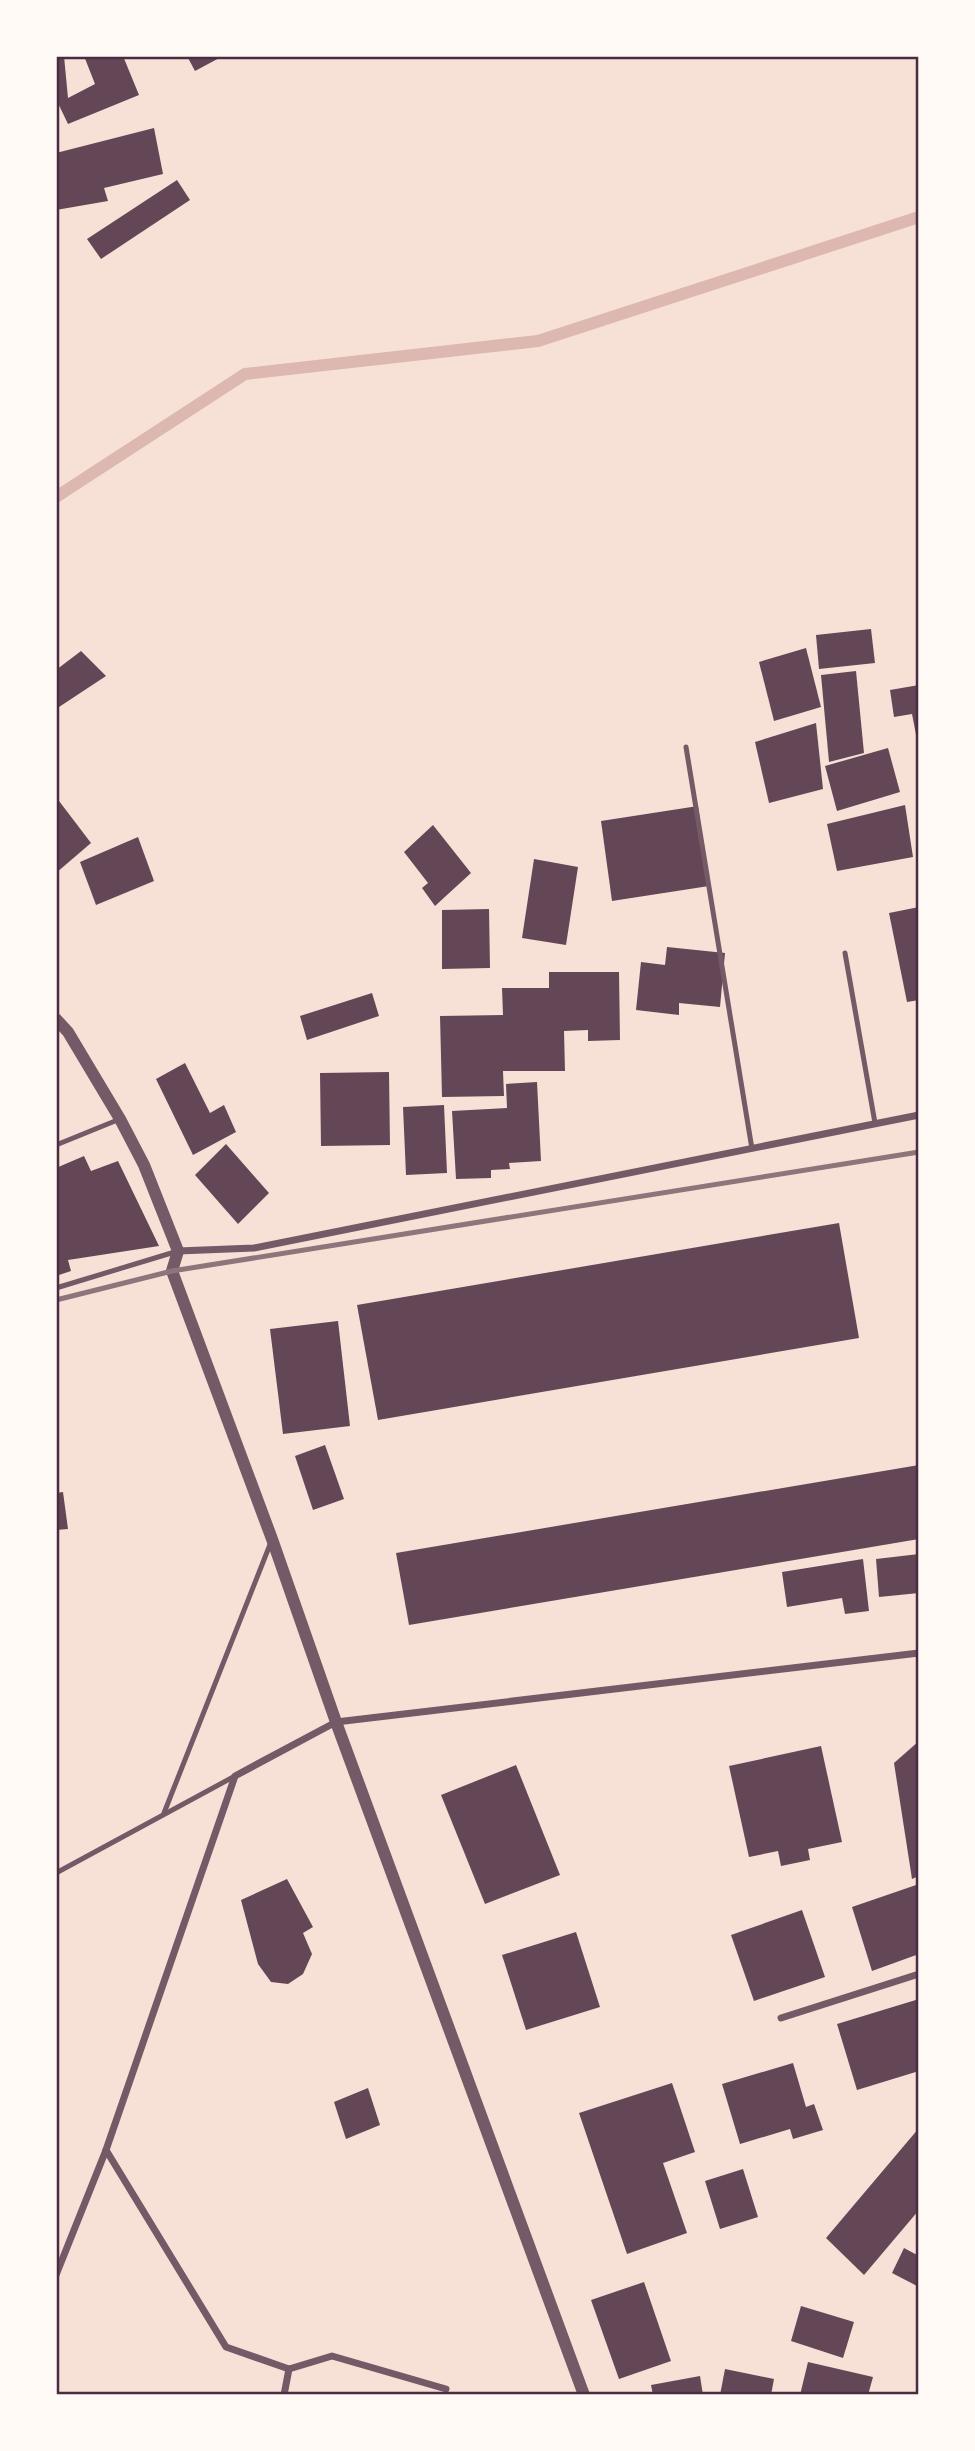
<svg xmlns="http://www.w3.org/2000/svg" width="975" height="2451" font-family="'DejaVu Sans',sans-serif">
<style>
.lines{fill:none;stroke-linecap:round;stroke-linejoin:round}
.stream{stroke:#dcb8b0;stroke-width:12}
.building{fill:#644757}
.service{stroke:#755966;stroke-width:5}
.minor{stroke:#755966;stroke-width:7}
.tertiary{stroke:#755966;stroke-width:12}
.rail{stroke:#8f747c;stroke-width:5}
.neatline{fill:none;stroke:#4a2c40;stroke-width:2.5}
</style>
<rect width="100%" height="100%" fill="#f7e1d7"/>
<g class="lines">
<path class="stream" d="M 56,497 L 245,374 L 538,341 L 919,217"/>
</g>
<g class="building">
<path d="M 64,56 L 68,98 L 95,84 L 84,56 L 123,56 L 139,95 L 68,124 L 56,99 L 56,57 Z"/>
<path d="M 187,56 L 223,56 L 195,71 Z"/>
<path d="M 154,128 L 163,174 L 104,188 L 108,201 L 56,210 L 56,153 Z"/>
<path d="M 177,180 L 190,200 L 101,259 L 87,239 Z"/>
<path d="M 871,629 L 875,663 L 819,669 L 816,635 Z"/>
<path d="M 806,648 L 821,707 L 774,721 L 759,662 Z"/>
<path d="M 81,651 L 106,676 L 56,709 L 56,670 Z"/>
<path d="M 856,671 L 864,753 L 829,762 L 821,675 Z"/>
<path d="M 919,685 L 919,745 L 918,745 L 912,714 L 894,717 L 890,690 Z"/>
<path d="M 816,723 L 823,789 L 769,803 L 755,742 Z"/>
<path d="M 888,748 L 900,792 L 837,811 L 825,766 Z"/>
<path d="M 56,797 L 91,843 L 56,873 Z"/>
<path d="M 905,805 L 913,857 L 837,871 L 827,824 Z"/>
<path d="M 698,806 L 709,886 L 612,901 L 601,821 Z"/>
<path d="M 433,825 L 471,873 L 435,906 L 422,888 L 428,883 L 404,852 Z"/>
<path d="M 138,837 L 154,881 L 96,905 L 80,862 Z"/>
<path d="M 534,859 L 578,867 L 566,945 L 522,938 Z"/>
<path d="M 919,907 L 919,1000 L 907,1002 L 889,913 Z"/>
<path d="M 489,909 L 490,968 L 442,969 L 442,910 Z"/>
<path d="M 667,947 L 725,953 L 720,1007 L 679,1003 L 679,1015 L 636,1010 L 641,962 L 665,965 Z"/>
<path d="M 549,972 L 619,972 L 620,1040 L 588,1041 L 588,1030 L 564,1031 L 565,1071 L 503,1071 L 504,1096 L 442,1097 L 440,1016 L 503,1015 L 502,988 L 549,988 Z"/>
<path d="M 372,993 L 379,1016 L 307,1040 L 300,1016 Z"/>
<path d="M 185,1063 L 210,1113 L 224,1105 L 236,1132 L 193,1155 L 156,1079 Z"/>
<path d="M 389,1072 L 390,1145 L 321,1146 L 320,1073 Z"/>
<path d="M 537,1082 L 541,1161 L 509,1163 L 510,1169 L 491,1170 L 491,1178 L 456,1179 L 452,1111 L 507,1108 L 506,1084 Z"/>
<path d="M 444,1105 L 447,1173 L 406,1175 L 403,1107 Z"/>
<path d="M 226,1144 L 269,1193 L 238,1224 L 195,1175 Z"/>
<path d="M 84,1156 L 91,1171 L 118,1161 L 159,1246 L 68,1260 L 71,1271 L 56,1276 L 56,1168 Z"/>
<path d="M 839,1223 L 859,1338 L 378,1420 L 357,1305 Z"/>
<path d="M 338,1321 L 350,1426 L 283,1434 L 270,1329 Z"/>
<path d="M 325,1445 L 344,1499 L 313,1510 L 295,1456 Z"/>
<path d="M 919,1465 L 919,1539 L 409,1625 L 396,1553 Z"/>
<path d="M 63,1492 L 68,1529 L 56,1530 L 56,1493 Z"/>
<path d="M 919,1554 L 919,1593 L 879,1597 L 876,1559 Z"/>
<path d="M 863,1559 L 869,1611 L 845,1614 L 842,1598 L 787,1607 L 782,1572 Z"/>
<path d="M 919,1741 L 919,1876 L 912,1879 L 894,1763 Z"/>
<path d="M 821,1746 L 842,1842 L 808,1849 L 810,1860 L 781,1866 L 778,1851 L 749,1857 L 729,1766 Z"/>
<path d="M 516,1765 L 560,1875 L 485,1904 L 441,1795 Z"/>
<path d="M 287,1879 L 313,1927 L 303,1933 L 312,1954 L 303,1974 L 288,1984 L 271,1982 L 258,1964 L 241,1900 Z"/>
<path d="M 919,1884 L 919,1954 L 872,1971 L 852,1907 Z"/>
<path d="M 802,1910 L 825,1977 L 754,2001 L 731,1935 Z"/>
<path d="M 576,1932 L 600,2007 L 526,2030 L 502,1955 Z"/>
<path d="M 919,1999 L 919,2071 L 857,2090 L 837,2024 Z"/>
<path d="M 793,2063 L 806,2107 L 814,2104 L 823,2130 L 793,2139 L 790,2129 L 740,2144 L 722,2084 Z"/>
<path d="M 672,2083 L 695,2152 L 663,2163 L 687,2233 L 627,2254 L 579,2113 Z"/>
<path d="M 368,2088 L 380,2125 L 346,2139 L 334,2102 Z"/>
<path d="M 919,2128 L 919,2210 L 864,2275 L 826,2238 Z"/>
<path d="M 743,2169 L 758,2217 L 720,2229 L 705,2181 Z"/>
<path d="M 904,2248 L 919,2256 L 919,2287 L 892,2273 Z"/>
<path d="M 644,2282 L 671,2361 L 619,2379 L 591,2300 Z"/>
<path d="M 801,2306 L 854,2322 L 843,2358 L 791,2341 Z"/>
<path d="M 808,2362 L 873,2377 L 868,2395 L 800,2395 Z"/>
<path d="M 725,2369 L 774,2379 L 771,2395 L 720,2395 Z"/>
<path d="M 700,2376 L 703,2395 L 653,2395 L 651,2385 Z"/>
</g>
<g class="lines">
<g class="service">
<path d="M 686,747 L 752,1149"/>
<path d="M 845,953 L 875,1123"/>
<path d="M 56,1145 L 120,1119"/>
<path d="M 56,1288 L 178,1251"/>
<path d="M 164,1813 L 271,1542"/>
<path d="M 56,1873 L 235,1776"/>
</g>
<g class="minor">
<path d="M 178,1251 L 254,1248 L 919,1115"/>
<path d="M 781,2018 L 919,1974"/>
<path d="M 106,2150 L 226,2347 L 289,2369 L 332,2356 L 446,2389"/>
<path d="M 56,2275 L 106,2150 L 235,1776 L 336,1722 L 919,1653"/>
<path d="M 284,2395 L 289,2369"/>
</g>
<path class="tertiary" d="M 56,1019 L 68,1032 L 120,1119 L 144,1165 L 178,1251 L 172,1271 L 272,1539 L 336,1722 L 584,2395"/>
<path class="rail" d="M 56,1300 L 172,1271 L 919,1152"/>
</g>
<rect width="975" height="2451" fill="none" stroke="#fffaf5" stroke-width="116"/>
<rect x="58" y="58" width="859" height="2335" class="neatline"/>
</svg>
